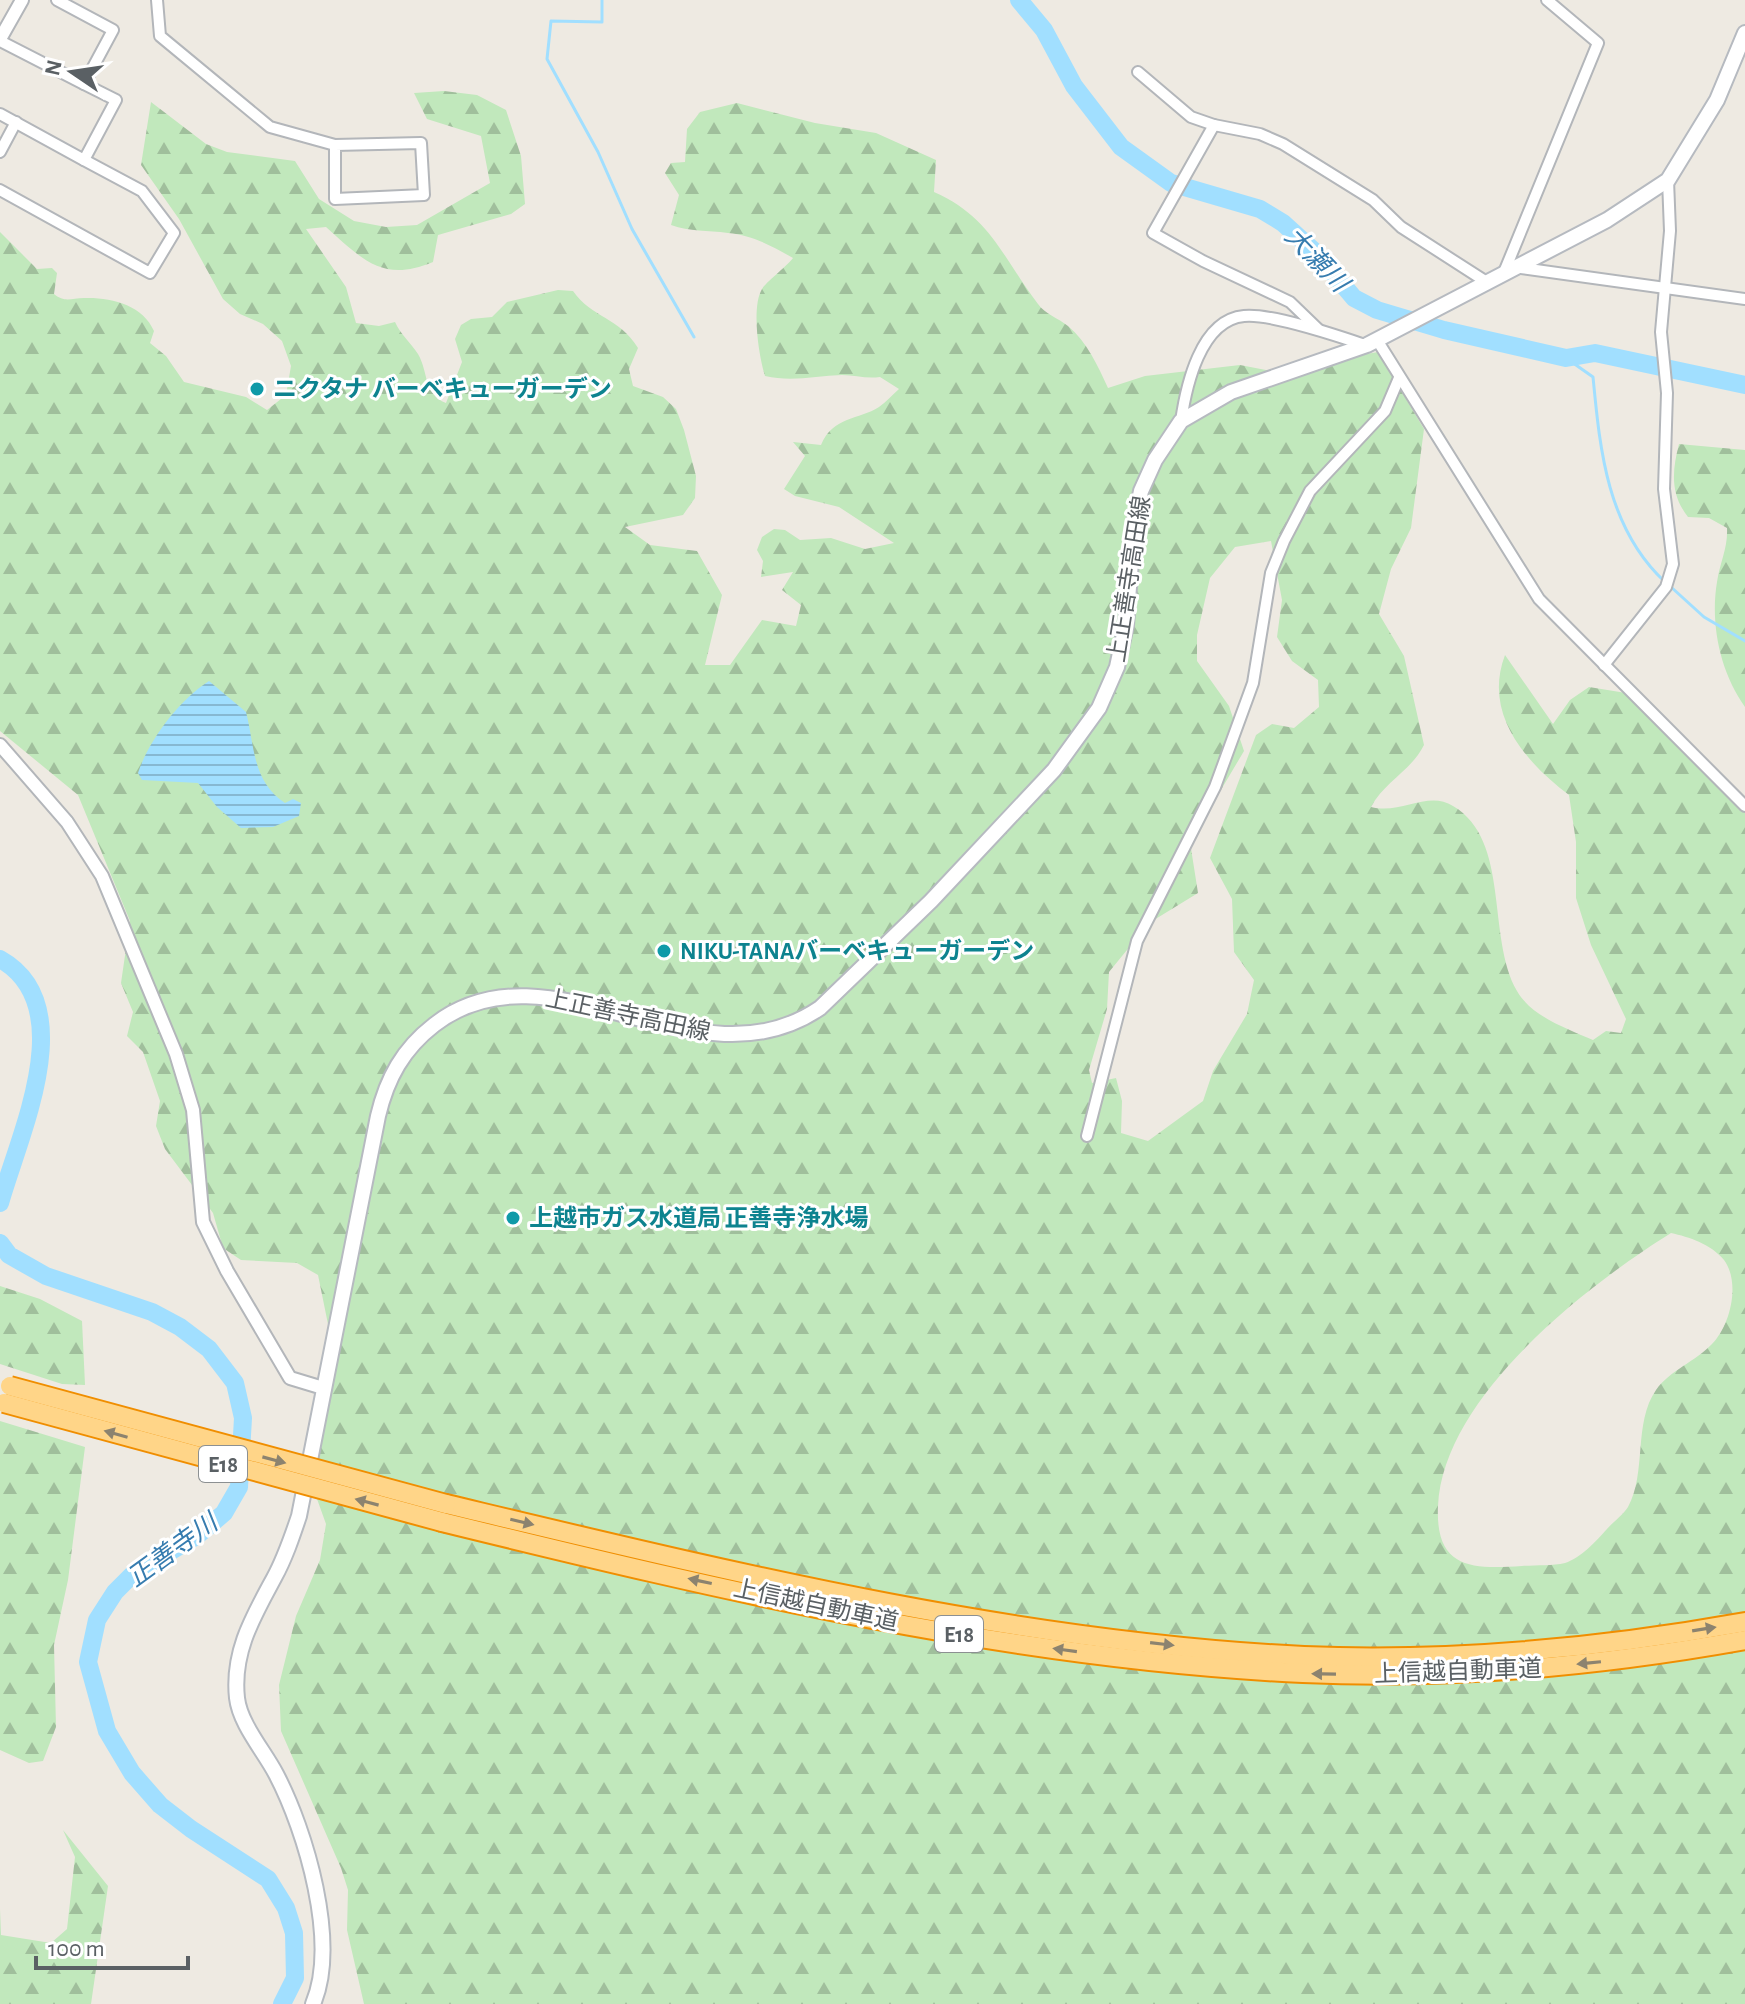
<svg xmlns="http://www.w3.org/2000/svg" width="1745" height="2004" font-family="'Alegreya Sans','Noto Sans JP',sans-serif">
<style>
.forest{fill:url(#forest-firs);fill-rule:evenodd}
.water{fill:url(#water-rules)}
.lines{fill:none;stroke-linecap:round;stroke-linejoin:round}
.stream{stroke:#a1dfff;stroke-width:3}
.river{stroke:#a1dfff;stroke-width:18}
.minor-casing{stroke:#b3b6ba;stroke-width:14}
.tertiary-casing{stroke:#b3b6ba;stroke-width:16}
.secondary-casing{stroke:#b6bac0;stroke-width:18}
.motorway-casing{stroke:#f08e00;stroke-width:22}
.minor{stroke:#fff;stroke-width:10}
.tertiary{stroke:#fff;stroke-width:12}
.secondary{stroke:#fff;stroke-width:14}
.motorway{stroke:#ffd588;stroke-width:18}
.motorway-bridge-casing{stroke:#f08e00;stroke-width:22;stroke-linecap:butt}
.motorway-bridge{stroke:#ffd588;stroke-width:18}
.oneway{fill:#8c836f}
.culture-dot{fill:#0f9aa8;stroke:#fff;stroke-width:3}
.labels{text-anchor:middle;stroke-width:6;stroke-linejoin:round;paint-order:stroke}
.shield{fill:#fff;stroke:#8c9092;stroke-width:2}
.shield-label{font-size:22px;font-weight:bold;fill:#5a6064}
.culture-label{font-size:24px;font-weight:bold;fill:#0d838f;stroke:#fff;text-anchor:start}
.street-label{font-size:24px;fill:#5a6064;stroke:#fff}
.water-label{font-size:26px;font-style:italic;fill:#367caf;stroke:#fff}
</style>
<defs>
<pattern id="forest-firs" width="22" height="20" patternUnits="userSpaceOnUse" patternTransform="scale(2)"><rect width="22" height="20" fill="#c1e8bc"/><path d="M5 1l3.5 6h-7zM16 11l3.5 6h-7z" fill="#a0bf9c"/></pattern>
<pattern id="water-rules" width="6" height="5" patternUnits="userSpaceOnUse" patternTransform="scale(2)"><rect width="6" height="5" fill="#a1dfff"/><path d="M0 2.5h6" fill="none" stroke="#86b8d2"/></pattern>
</defs>
<rect width="100%" height="100%" fill="#eeeae2"/>
<g class="forest">
<path d="M 444,91 L 477,95 L 506,110 L 521,156 L 525,204 L 511,214 L 438,235 L 433,262 C 383,283 363,260 326,227 L 306,229 L 346,287 L 356,323 L 379,326 L 395,322 C 401,335 411,343 418,354 C 429,373 423,394 446,403 L 462,362 L 455,339 L 461,325 L 471,319 L 492,317 L 507,302 L 558,290 L 573,291 C 592,318 619,317 638,348 L 629,369 L 633,386 L 663,397 L 676,409 L 684,430 L 696,476 L 695,498 L 683,515 L 625,527 L 650,545 L 697,551 L 722,595 L 705,665 L 730,665 L 762,620 L 796,626 L 801,605 L 782,590 L 793,572 L 761,577 L 763,561 L 757,550 L 762,537 L 774,529 L 785,530 L 800,540 L 831,538 L 865,549 L 894,543 L 839,507 L 795,496 L 784,489 L 805,456 L 793,442 L 821,445 C 833,416 859,420 879,407 C 886,402 892,395 899,389 L 880,377 C 866,379 855,375 842,375 C 816,376 791,382 765,376 C 759,358 751,307 762,289 C 766,282 785,268 793,258 C 772,246 752,235 728,233 C 707,230 690,232 671,225 L 679,195 L 665,173 L 671,163 L 685,162 L 687,129 L 700,112 L 737,103 L 815,123 L 876,133 L 936,160 L 934,192 C 991,217 1002,257 1038,304 C 1045,314 1058,318 1068,326 C 1087,342 1098,366 1108,388 L 1145,376 L 1240,365 L 1271,371 L 1378,352 L 1424,429 L 1411,528 L 1391,569 L 1379,614 L 1404,656 L 1424,745 C 1411,771 1385,781 1371,807 C 1401,815 1428,790 1453,806 C 1511,840 1486,937 1517,991 C 1532,1017 1568,1029 1593,1040 L 1606,1031 L 1621,1033 L 1626,1019 L 1591,945 L 1576,898 L 1576,842 L 1569,795 C 1524,761 1483,713 1505,655 L 1553,724 L 1570,700 L 1589,687 L 1626,693 L 1745,812 L 1745,2004 L 364,2004 L 347,1930 L 348,1890 L 341,1868 L 281,1731 L 279,1685 L 296,1616 L 320,1560 L 326,1524 L 312,1485 L 330,1334 L 318,1275 L 297,1263 L 241,1260 L 223,1248 L 213,1213 L 165,1149 L 156,1126 L 160,1101 L 143,1052 L 127,1036 L 133,1012 L 121,983 L 130,921 L 78,795 L 0,731 L 0,232 L 37,269 L 52,268 L 57,273 L 54,294 C 65,303 71,298 84,298 C 111,297 143,305 154,331 L 150,343 L 166,356 L 184,382 L 246,397 L 267,410 L 286,395 L 291,366 L 282,341 L 263,324 L 240,314 L 223,299 L 179,219 L 141,165 L 151,102 L 206,144 L 227,152 L 295,161 L 319,199 L 354,221 L 386,227 L 417,225 L 490,183 L 481,136 L 427,119 L 414,93 ZM 1271,541 L 1282,600 L 1277,637 L 1292,661 L 1318,680 L 1319,707 L 1294,728 L 1272,724 L 1256,735 L 1210,858 L 1232,899 L 1234,952 L 1254,980 L 1247,1014 L 1213,1071 L 1203,1101 L 1148,1141 L 1121,1133 L 1122,1101 L 1116,1078 L 1092,1083 L 1089,1070 L 1107,1009 L 1109,972 L 1149,923 L 1198,893 L 1190,842 L 1244,751 L 1229,706 L 1197,661 L 1197,635 L 1210,578 L 1235,547 ZM 1671,1233 C 1689,1237 1711,1244 1724,1260 C 1741,1283 1730,1326 1712,1344 C 1696,1361 1669,1371 1656,1390 C 1633,1423 1647,1473 1628,1507 C 1623,1515 1613,1522 1607,1529 C 1596,1541 1581,1558 1565,1563 C 1552,1566 1536,1565 1522,1566 C 1473,1569 1435,1570 1438,1506 C 1443,1397 1586,1286 1671,1233 Z"/>
<path d="M 1679,444 L 1745,450 L 1745,707 C 1720,672 1710,624 1717,582 C 1720,562 1728,548 1727,528 L 1709,518 L 1688,517 C 1670,494 1672,471 1679,444 Z"/>
<path d="M 0,1286 L 40,1299 L 82,1321 L 85,1385 L 62,1384 L 0,1364 Z"/>
<path d="M 0,1421 L 85,1447 L 68,1580 L 54,1645 L 56,1727 L 43,1761 L 29,1763 L 0,1750 Z"/>
<path d="M 63,1830 L 108,1886 L 91,2004 L 0,2004 L 0,1909 L 1,1935 L 51,1943 L 67,1929 L 75,1857 Z"/>
</g>
<path class="water" d="M 209,681 L 246,712 C 255,747 252,781 285,803 L 293,799 L 301,803 L 299,816 L 273,827 L 241,828 L 217,807 L 198,783 L 142,780 L 138,773 C 149,740 179,700 209,681 Z"/>
<g class="lines">
<g class="stream">
<path d="M 602,0 L 602,22 L 551,21 L 547,59 L 598,152 L 632,229 L 694,337"/>
<path d="M 1566,358 L 1593,377 C 1600,450 1607,528 1665,582"/>
<path d="M 1671,587 L 1704,617 L 1745,641"/>
</g>
<g class="river">
<path d="M 1019,0 L 1044,30 L 1074,86 L 1121,147 L 1171,183 L 1260,209 L 1283,223 L 1316,253 L 1354,298 L 1377,310 L 1444,330 L 1566,358 L 1595,353 L 1745,385"/>
<path d="M 0,959 C 82,1005 19,1135 0,1203"/>
<path d="M 0,1243 L 9,1255 L 46,1276 L 152,1312 L 180,1327 L 209,1349 L 235,1383 L 243,1418 L 239,1487 L 224,1513 L 198,1535 L 134,1573 L 115,1592 L 97,1620 L 88,1662 L 107,1731 L 132,1773 L 160,1805 L 191,1829 L 268,1879 L 286,1908 L 294,1933 L 295,1978 L 282,2004"/>
</g>
<defs>
<g id="minor">
<path d="M 157,0 L 160,36 L 270,127 L 335,145 L 421,143 L 424,195 L 335,199 L 335,145"/>
<path d="M 0,41 L 84,84"/>
<path d="M 1138,72 L 1191,117 L 1214,125 L 1260,134 L 1283,144 L 1373,200 L 1401,227 L 1485,281"/>
<path d="M 0,114 L 84,160"/>
<path d="M 1214,125 L 1153,233 L 1203,261 L 1290,302 L 1318,329"/>
<path d="M 0,152 L 16,122"/>
<path d="M 0,190 L 150,273 L 174,233 L 142,191 L 84,160 L 116,100 L 84,84 L 113,30 L 57,0"/>
<path d="M 1514,267 L 1745,299"/>
<path d="M 1505,270 L 1598,43 L 1547,0"/>
<path d="M 1377,340 L 1539,599 L 1745,806"/>
<path d="M 1181,421 C 1186,387 1200,320 1244,316 C 1271,313 1338,336 1365,345"/>
<path d="M 1604,665 L 1666,587 L 1673,564 L 1664,489 L 1667,393 L 1661,332 L 1670,231 L 1668,180"/>
<path d="M 1087,1136 L 1137,941 L 1215,787 L 1253,683 L 1271,573 L 1284,541 L 1310,491 L 1385,411 L 1399,378"/>
</g>
<g id="tertiary">
<path d="M 0,39 L 22,0"/>
<path d="M 0,745 L 67,822 L 102,876 L 176,1054 L 193,1110 L 203,1222 L 227,1271 L 290,1378 L 323,1388"/>
</g>
<path id="secondary" d="M 313,2004 C 339,1943 306,1831 276,1774 C 264,1751 240,1724 237,1698 C 232,1652 253,1617 274,1578 C 285,1558 292,1537 299,1516 L 378,1116 C 387,1078 403,1049 434,1025 C 550,935 696,1093 820,1008 L 931,901 L 1054,770 L 1099,708 L 1117,667 L 1126,625 L 1134,524 L 1141,491 L 1155,460 L 1181,421 L 1231,392 L 1367,345 L 1607,220 L 1668,180 L 1717,100 L 1745,33"/>
<g id="motorway">
<path d="M 446,1504 C 727,1571 1014,1642 1304,1656 C 1451,1662 1600,1648 1745,1622"/>
<path d="M 442,1522 C 723,1591 1014,1660 1303,1673 C 1451,1680 1600,1666 1745,1640"/>
</g>
</defs>
<use href="#minor" class="minor-casing"/>
<use href="#tertiary" class="tertiary-casing"/>
<use href="#secondary" class="secondary-casing"/>
<use href="#motorway" class="motorway-casing"/>
<use href="#minor" class="minor"/>
<use href="#tertiary" class="tertiary"/>
<use href="#secondary" class="secondary"/>
<use href="#motorway" class="motorway"/>
<defs>
<g id="motorway-bridge">
<path d="M 10,1386 L 446,1504"/>
<path d="M 4,1403 L 442,1522"/>
</g>
</defs>
<use href="#motorway-bridge" class="motorway-bridge-casing"/>
<use href="#motorway-bridge" class="motorway-bridge"/>
</g>
<defs><path id="oneway-solid" d="M-6-.8H1V-3.2L6.5 0L1 3.2V.8H-6Z" transform="scale(2)"/></defs>
<g class="oneway">
<use href="#oneway-solid" transform="translate(116 1434) rotate(-164)"/>
<use href="#oneway-solid" transform="translate(274 1460) rotate(15)"/>
<use href="#oneway-solid" transform="translate(367 1502) rotate(-165)"/>
<use href="#oneway-solid" transform="translate(522 1522) rotate(13)"/>
<use href="#oneway-solid" transform="translate(700 1581) rotate(-168)"/>
<use href="#oneway-solid" transform="translate(1704 1629) rotate(-9)"/>
<use href="#oneway-solid" transform="translate(1162 1644) rotate(7)"/>
<use href="#oneway-solid" transform="translate(1065 1650) rotate(-172)"/>
<use href="#oneway-solid" transform="translate(1589 1663) rotate(174)"/>
<use href="#oneway-solid" transform="translate(1324 1674) rotate(-179)"/>
</g>
<g class="culture-dot">
<circle cx="257" cy="389" r="8"/>
<circle cx="664" cy="951" r="8"/>
<circle cx="513" cy="1218" r="8"/>
</g>
<g class="labels">
<g class="shield">
<rect x="199" y="1446" width="48" height="36" rx="6"/>
<rect x="935" y="1616" width="48" height="36" rx="6"/>
</g>
<g class="shield-label">
<text x="223" y="1472">E18</text>
<text x="959" y="1642">E18</text>
</g>
<g class="culture-label">
<text x="273" y="397">ニクタナ バーベキューガーデン</text>
<text x="680" y="959">NIKU-TANAバーベキューガーデン</text>
<text x="529" y="1226">上越市ガス水道局 正善寺浄水場</text>
</g>
<g class="street-label">
<text transform="translate(1129 579) rotate(-81)" y="8">上正善寺高田線</text>
<text transform="translate(628 1015) rotate(12)" y="8">上正善寺高田線</text>
<text transform="translate(816 1605) rotate(12)" y="8">上信越自動車道</text>
<text transform="translate(1458 1671) rotate(-2)" y="8">上信越自動車道</text>
</g>
<g class="water-label">
<text transform="translate(1317 259) rotate(46)" y="9">大瀬川</text>
<text transform="translate(172 1550) rotate(-36)" y="9">正善寺川</text>
</g>
</g>
<g transform="translate(72 72) rotate(283)" stroke="#ffffff" stroke-width="6" paint-order="stroke">
<path d="M0-6L14 30L0 20L-14 30Z" fill="#5a6064"/>
<text y="-12" font-size="22" font-weight="bold" text-anchor="middle" fill="#5a6064">N</text>
</g>
<path d="M36 1956v12h152v-12" fill="none" stroke="#5a6064" stroke-width="4"/>
<text x="48" y="1956" font-size="24" fill="#5a6064" stroke="#ffffff" stroke-width="6" paint-order="stroke">100 m</text>
</svg>
